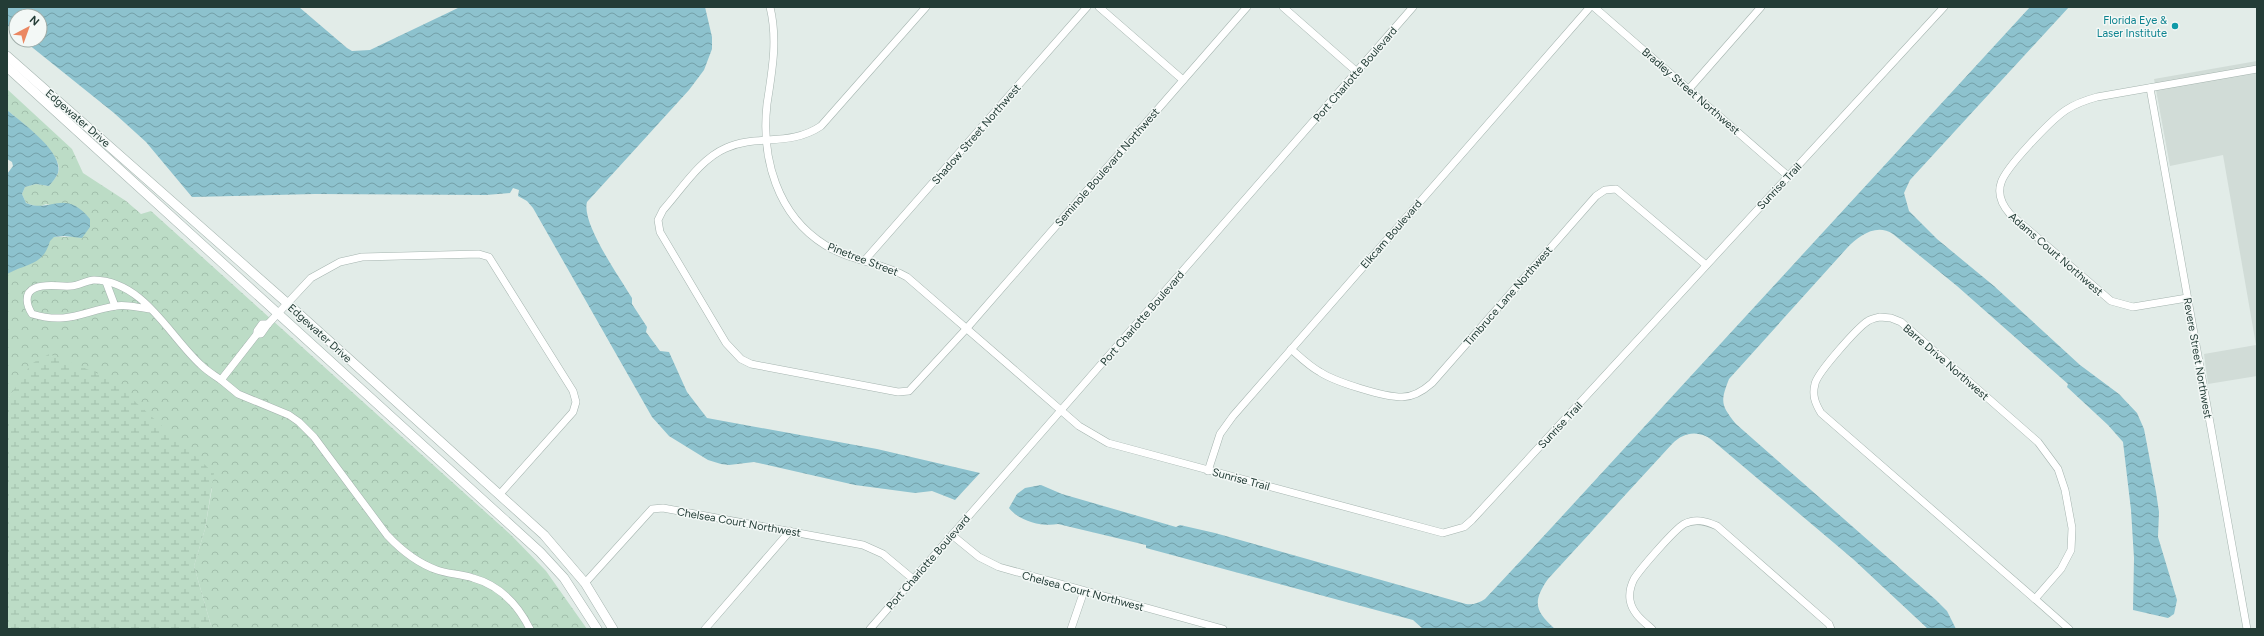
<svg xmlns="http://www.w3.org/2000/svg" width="2264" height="636" font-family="Figtree,sans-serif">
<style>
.built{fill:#d1dcd7}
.forest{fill:url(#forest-crowns)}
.wetland{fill:url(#wetland-marsh)}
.water{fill:url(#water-waves)}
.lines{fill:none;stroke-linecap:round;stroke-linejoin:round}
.minor-casing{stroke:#a5b4af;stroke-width:8}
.tertiary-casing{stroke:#a5b4af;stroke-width:10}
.minor{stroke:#fff;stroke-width:7}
.tertiary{stroke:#fff;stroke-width:9}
.culture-dot{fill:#0f9aa8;stroke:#f3f8f6;stroke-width:1.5}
.labels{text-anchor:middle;stroke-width:3;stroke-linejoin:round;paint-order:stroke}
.culture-label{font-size:11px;fill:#0d838f;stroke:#f3f8f6;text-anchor:end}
.street-label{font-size:11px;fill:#233c36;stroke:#f3f8f6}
</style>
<defs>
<pattern id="forest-crowns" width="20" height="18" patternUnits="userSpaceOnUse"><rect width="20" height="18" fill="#bcdcc6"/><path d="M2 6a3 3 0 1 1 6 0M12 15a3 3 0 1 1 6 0" fill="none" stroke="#a1beab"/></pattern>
<pattern id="wetland-marsh" width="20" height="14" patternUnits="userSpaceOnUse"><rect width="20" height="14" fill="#bcdcc6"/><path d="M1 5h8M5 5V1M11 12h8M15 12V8" fill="none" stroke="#a1beab"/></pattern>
<pattern id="water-waves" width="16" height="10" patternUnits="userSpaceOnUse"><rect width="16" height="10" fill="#8dc2ce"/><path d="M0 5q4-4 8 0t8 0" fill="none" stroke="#739fa8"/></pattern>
</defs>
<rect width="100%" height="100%" fill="#e2ece8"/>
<path class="built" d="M 2257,61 L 2257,376 L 2208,384 L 2204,354 L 2256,345 L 2223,155 L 2170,166 L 2154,79 Z"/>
<path class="forest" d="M 7,89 L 72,149 L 83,173 L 126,201 L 141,214 L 151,211 L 511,535 L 546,571 L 587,629 L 212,629 L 194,566 L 205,529 L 212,488 L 25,375 L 7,400 L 7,258 L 54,237 L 73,237 L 90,227 L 90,220 L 85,214 L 46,204 L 39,207 L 26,203 L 22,194 L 25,187 L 36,184 L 49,186 C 53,181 60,174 59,167 C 55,147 22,123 7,110 Z"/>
<path class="wetland" d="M 49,354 L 109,378 L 214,473 L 205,529 L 194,566 L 212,629 L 7,629 L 7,400 L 31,364 Z"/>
<g class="water">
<path d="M 7,7 L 299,7 L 347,48 L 352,51 L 370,50 L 460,7 L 705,7 L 712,37 L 712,49 L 704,70 L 689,90 L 587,202 C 581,223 620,278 632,298 L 632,304 L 647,327 L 646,332 L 660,351 L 669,352 L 687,392 L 707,418 L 877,449 L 980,473 L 955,500 L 932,491 L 915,493 L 855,485 L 754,462 L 729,465 L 721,464 L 708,460 L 669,436 L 652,417 L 533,208 L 527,201 L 518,196 L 519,190 L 513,188 L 510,193 L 486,195 L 315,194 L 192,197 L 146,142 L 114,113 L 23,40 L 40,40 L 40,16 L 16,16 L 16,33 L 7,25 Z"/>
<path d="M 2030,7 L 2069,7 L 1910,180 L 1904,193 L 1909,211 L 1937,239 L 1994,286 L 2080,365 L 2119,394 L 2137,413 L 2144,429 L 2156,492 L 2159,512 L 2158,537 L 2177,600 L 2174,614 L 2168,618 L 2133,610 L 2134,558 L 2131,510 L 2123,442 L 2108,425 L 2067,387 L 2068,384 L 1957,286 L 1893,234 C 1876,223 1859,236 1847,248 L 1729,379 C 1720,402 1721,405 1736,424 L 1936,600 L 1947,611 L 1956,629 L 1928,629 L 1853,559 L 1712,440 C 1698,430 1684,432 1672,444 L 1548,579 C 1532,602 1535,611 1555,629 L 1423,629 L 1413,620 L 1146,548 L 1146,545 L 1058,524 C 1042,527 1019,521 1009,508 L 1017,494 L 1025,488 L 1041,485 L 1062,494 L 1176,527 L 1180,525 L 1215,533 L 1466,604 C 1473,605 1479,603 1485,599 L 1553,526 Z"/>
<path d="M 7,110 C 21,122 64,152 58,173 C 56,178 52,182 49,186 L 36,184 L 25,187 L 22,194 L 26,203 C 51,214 64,187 90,219 L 90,227 L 82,238 L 64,236 L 54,237 L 50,241 C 43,266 27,263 7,274 L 7,174 L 13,166 L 12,162 L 7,159 Z"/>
</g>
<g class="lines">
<defs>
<g id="minor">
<path d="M 770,7 C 778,40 772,71 767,104 C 761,158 777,215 825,245 C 850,261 881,262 907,277 L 1079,426 L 1108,443 L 1443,533 L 1464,527 L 1472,520 L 1944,7"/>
<path d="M 926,7 L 821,126 C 790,147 757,134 726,148 C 700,159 681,190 663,210 L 658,220 L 660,232 L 726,343 L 741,359 L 751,364 L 898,392 L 909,391 L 967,328 L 1247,7"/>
<path d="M 1099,7 L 1183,80"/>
<path d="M 1283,7 L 1357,72"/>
<path d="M 1594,7 L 1788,176"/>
<path d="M 2150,88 L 2247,629"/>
<path d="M 1689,89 L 1761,7"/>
<path d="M 865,260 L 1087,7"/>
<path d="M 106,282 L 115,306"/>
<path d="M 2187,298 L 2133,307 L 2111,301 L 2010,214 C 2003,206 1997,195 2001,183 C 2005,168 2051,120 2066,110 C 2075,104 2086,100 2097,97 L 2257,69"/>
<path d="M 150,309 C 139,308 126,304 116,306 C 83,311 68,325 32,314 C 27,306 23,293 35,288 C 47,283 59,287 71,286 C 79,286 87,280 94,280 C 144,281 169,336 201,365 C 207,371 214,375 221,380"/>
<path d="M 1880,317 L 1891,318 L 1901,322 L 2038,442 L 2058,469 L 2065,490 L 2072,528 L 2071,550 L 2061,569 L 2035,599 L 1821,413 C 1815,403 1812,395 1815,384 C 1817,373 1858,327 1868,321 C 1871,319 1876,318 1880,317 Z"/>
<path d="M 268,324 L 262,324 L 257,331 L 257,334 L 221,380 L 238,394 L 289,415 L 299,422 L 314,437 L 387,535 C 401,550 417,563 437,570 C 448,574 461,574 473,578 C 499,585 518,605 530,629"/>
<path d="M 257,334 L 261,334 L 268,324 L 311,278 L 340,262 L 362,257 L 479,254 L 489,257 L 573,391 L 576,402 L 573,412 L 500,494"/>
<path d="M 1291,349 C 1300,357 1309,366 1320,372 C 1335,382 1384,397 1402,397 C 1414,397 1423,391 1432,383 L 1596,196 L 1605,190 L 1616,189 L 1706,265"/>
<path d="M 1208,471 L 1220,434 L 1233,416 L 1590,7"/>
<path d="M 952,535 L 979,557 L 999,567 L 1223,629"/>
<path d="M 585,583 L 652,509 L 663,508 L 863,545 L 883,554 L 913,579"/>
<path d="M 2035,599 L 2069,629"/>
<path d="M 705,629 L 790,531"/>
<path d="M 870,629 L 1413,7"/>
<path d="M 1071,629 L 1084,591"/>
<path d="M 1652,629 C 1643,621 1632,613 1630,600 C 1629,593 1631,585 1634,579 C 1641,568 1674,530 1684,524 C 1695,518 1706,521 1717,526 L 1829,624 L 1831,629"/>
</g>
<g id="tertiary">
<path d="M 7,56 L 287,303 L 544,535 L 585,583 L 613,629"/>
<path d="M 7,67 L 540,552 L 564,578 L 597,629"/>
</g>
</defs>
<use href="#minor" class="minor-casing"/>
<use href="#tertiary" class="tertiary-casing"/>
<use href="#minor" class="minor"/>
<use href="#tertiary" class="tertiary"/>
</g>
<circle class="culture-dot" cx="2175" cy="26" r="4"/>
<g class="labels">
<g class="culture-label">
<text x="2167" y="24">Florida Eye &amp;<tspan x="2167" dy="13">Laser Institute</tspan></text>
</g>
<g class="street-label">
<text transform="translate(1355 74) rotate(-49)" y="4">Port Charlotte Boulevard</text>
<text transform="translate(1691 91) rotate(41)" y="4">Bradley Street Northwest</text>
<text transform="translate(78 118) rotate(41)" y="4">Edgewater Drive</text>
<text transform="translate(976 134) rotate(-49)" y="4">Shadow Street Northwest</text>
<text transform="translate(1107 167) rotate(-49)" y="4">Seminole Boulevard Northwest</text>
<text transform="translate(1779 186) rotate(-47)" y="4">Sunrise Trail</text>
<text transform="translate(1391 234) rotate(-49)" y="4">Elkcam Boulevard</text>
<text transform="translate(2056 254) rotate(41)" y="4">Adams Court Northwest</text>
<text transform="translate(863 259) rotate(21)" y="4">Pinetree Street</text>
<text transform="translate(1508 296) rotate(-49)" y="4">Timbruce Lane Northwest</text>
<text transform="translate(1142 318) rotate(-49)" y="4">Port Charlotte Boulevard</text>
<text transform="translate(320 333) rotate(42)" y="4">Edgewater Drive</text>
<text transform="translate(2198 358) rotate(80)" y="4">Revere Street Northwest</text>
<text transform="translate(1946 362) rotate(41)" y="4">Barre Drive Northwest</text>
<text transform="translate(1560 425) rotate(-47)" y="4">Sunrise Trail</text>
<text transform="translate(1241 479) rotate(15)" y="4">Sunrise Trail</text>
<text transform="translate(739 522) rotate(10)" y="4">Chelsea Court Northwest</text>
<text transform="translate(928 562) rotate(-49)" y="4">Port Charlotte Boulevard</text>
<text transform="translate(1083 591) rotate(15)" y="4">Chelsea Court Northwest</text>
</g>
</g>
<rect width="2264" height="636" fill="none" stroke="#233c36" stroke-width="16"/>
<g transform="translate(28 28) rotate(41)"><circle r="19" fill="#f3f8f6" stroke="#a0ada9"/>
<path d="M0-3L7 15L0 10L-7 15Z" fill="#eb8761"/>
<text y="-6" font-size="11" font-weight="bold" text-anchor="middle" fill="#233c36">N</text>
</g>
</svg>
